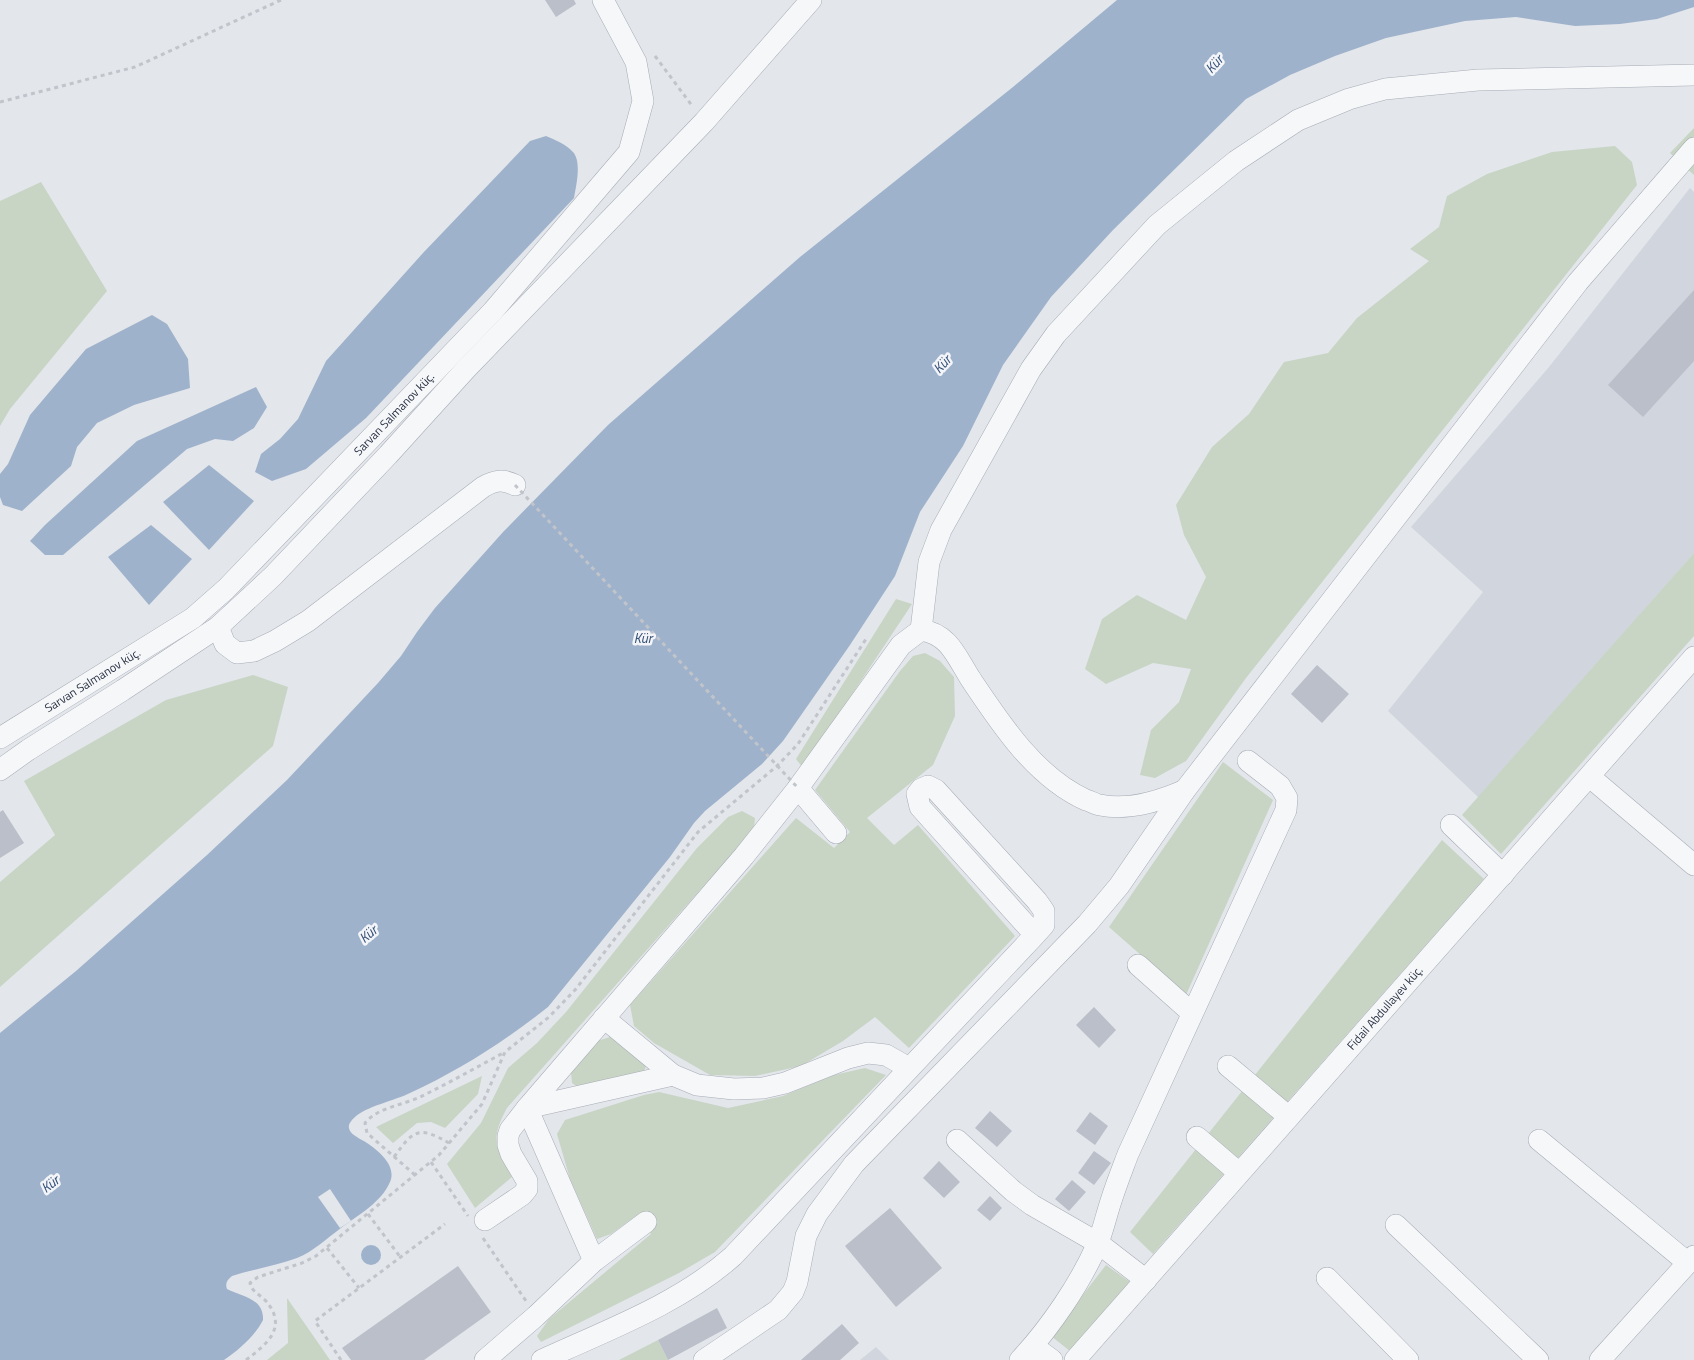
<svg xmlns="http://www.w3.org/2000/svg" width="1694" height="1360" font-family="'Titillium Web',sans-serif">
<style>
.built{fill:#d1d5dd}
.green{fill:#c8d5c4}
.water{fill:#9fb2cb}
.pier{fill:#e3e6eb}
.building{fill:#babfc9}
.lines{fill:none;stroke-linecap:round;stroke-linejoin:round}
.minor-casing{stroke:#a8acb6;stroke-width:22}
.path{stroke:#c1c4ca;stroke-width:3;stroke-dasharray:4 4;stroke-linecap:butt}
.minor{stroke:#f6f7f9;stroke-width:21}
.path-bridge{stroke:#c1c4ca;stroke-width:3;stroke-dasharray:4 4;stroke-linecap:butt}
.labels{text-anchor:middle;stroke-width:5;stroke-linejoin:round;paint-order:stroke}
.street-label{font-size:12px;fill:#2b3244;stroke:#f3f5f8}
.water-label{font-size:14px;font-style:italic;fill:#344f78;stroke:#f3f5f8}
</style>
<rect width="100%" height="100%" fill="#e3e6eb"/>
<g class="built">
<path d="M 1690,188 L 1694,192 L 1694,553 L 1479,798 L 1388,711 L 1483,592 L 1411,527 L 1549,367 Z"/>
<path d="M 876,1347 L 889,1360 L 860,1360 Z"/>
</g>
<g class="green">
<path d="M 1694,128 L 1694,175 L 1670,153 Z"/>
<path d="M 1615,146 L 1632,162 L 1637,185 L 1246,678 L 1186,761 L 1155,778 L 1140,775 L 1151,730 L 1179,702 L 1191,669 L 1153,663 L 1106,684 L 1085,669 L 1102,619 L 1137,595 L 1186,620 L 1206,577 L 1184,535 L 1176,505 L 1212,447 L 1249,414 L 1284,362 L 1328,353 L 1357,318 L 1429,261 L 1410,249 L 1439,227 L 1447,196 L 1487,174 L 1552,152 Z"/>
<path d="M 41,182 L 107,291 L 10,409 L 0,426 L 0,201 Z"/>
<path d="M 1694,553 L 1694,636 L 1501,854 L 1462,815 Z"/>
<path d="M 896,599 L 912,604 L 803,768 L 796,759 Z"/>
<path d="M 925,653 L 940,661 L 954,677 L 955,716 L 933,765 L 867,818 L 894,845 L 918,825 L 1015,936 L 909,1048 L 875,1017 L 843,1041 L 801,1066 L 755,1076 L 710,1075 L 654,1043 L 634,1026 L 630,1005 L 796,818 L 834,848 L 850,832 L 815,790 L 900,671 L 913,656 Z"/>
<path d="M 253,675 L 288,687 L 273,746 L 0,987 L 0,882 L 55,835 L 24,781 L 166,700 Z"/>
<path d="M 1223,762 L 1273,800 L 1186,995 L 1109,927 Z"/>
<path d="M 742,811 L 755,818 L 754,829 L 507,1108 C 489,1141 497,1145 512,1177 L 475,1208 L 447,1164 L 481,1123 L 508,1068 L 537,1043 L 566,1012 L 697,848 L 728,817 Z"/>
<path d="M 1442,840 L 1484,879 L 1153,1254 L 1130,1232 Z"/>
<path d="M 610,1037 L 646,1066 L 643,1074 L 579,1088 L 572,1083 L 571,1072 L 594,1042 Z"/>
<path d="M 865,1068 L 886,1075 L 715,1252 L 679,1273 L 541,1342 L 537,1336 L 549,1319 L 651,1234 L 636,1216 L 611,1234 L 597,1239 L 570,1179 L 557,1134 L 565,1120 L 644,1095 L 659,1092 L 728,1108 L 783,1096 L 834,1075 Z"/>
<path d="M 482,1076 L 478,1094 L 445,1128 L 431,1122 L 417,1123 L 393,1143 L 376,1127 Z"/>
<path d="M 1106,1265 L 1130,1282 L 1070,1351 L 1051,1336 Z"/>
<path d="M 287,1298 L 330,1360 L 267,1360 L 288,1343 Z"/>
<path d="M 658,1340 L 668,1360 L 619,1360 Z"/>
</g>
<g class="water">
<path d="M 1117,0 L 1694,0 L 1694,7 L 1657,19 L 1620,24 L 1575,26 L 1516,17 L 1465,21 L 1386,38 L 1335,56 L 1290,75 L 1246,99 L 1113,230 L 1051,297 L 1003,365 L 963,446 L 920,512 L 895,576 L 850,645 L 783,741 L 762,764 L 705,811 L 694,823 L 670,857 L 548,1007 C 505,1041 460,1070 410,1093 C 396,1100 365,1107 355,1117 C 339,1131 358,1137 367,1143 C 379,1151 397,1166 390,1182 C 381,1203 358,1215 341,1228 C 326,1239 314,1251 297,1258 C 276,1266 253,1269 232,1276 C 227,1280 225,1283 227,1289 C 242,1297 264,1298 263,1320 C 255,1336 239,1350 224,1360 L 0,1360 L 0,1033 L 76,971 L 207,855 L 287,780 L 378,683 L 401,656 L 417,632 L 435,608 L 504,531 L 608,425 L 800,257 L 1013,87 Z"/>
<path d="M 546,136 C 555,140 566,144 573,152 C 582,162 576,186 574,198 L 366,418 L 306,469 L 272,481 L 255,472 L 261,454 L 280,439 L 298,419 L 326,361 L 423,253 L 530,141 Z"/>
<path d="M 152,315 L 167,324 L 188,359 L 190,388 L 134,405 L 97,423 L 77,447 L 71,466 L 22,511 L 3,505 L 0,497 L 0,474 L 8,464 L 30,415 L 86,349 Z"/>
<path d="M 256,387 L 267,407 L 254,428 L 233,441 L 215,439 L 187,449 L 63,555 L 45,555 L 30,541 L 45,525 L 137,441 Z"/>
<path d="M 209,465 L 254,501 L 209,550 L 163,502 Z"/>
<path d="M 151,525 L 192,559 L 149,605 L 108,557 Z"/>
<circle cx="371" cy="1255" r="10"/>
</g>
<path class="pier" d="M 330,1189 L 351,1221 L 340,1228 L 318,1197 Z"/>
<g class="building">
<path d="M 545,0 L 574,0 L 576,4 L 556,17 Z"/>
<path d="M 1694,290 L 1694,361 L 1643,417 L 1608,385 Z"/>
<path d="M 1317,665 L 1349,694 L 1322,723 L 1291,694 Z"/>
<path d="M 3,810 L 24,843 L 0,858 L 0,812 Z"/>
<path d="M 1094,1007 L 1116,1030 L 1099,1048 L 1076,1025 Z"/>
<path d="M 990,1111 L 1012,1131 L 997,1147 L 975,1128 Z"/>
<path d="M 1090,1112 L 1108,1126 L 1095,1145 L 1076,1131 Z"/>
<path d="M 1094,1151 L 1111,1163 L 1094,1185 L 1078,1173 Z"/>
<path d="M 939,1161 L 960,1182 L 944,1198 L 923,1178 Z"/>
<path d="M 1072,1180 L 1086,1192 L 1069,1211 L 1055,1199 Z"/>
<path d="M 990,1196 L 1002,1208 L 990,1221 L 977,1210 Z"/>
<path d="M 890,1208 L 942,1268 L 896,1307 L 845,1246 Z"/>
<path d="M 458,1266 L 491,1312 L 424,1360 L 351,1360 L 342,1348 Z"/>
<path d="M 717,1308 L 727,1328 L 668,1360 L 658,1340 Z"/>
<path d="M 842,1324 L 859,1343 L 840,1360 L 801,1360 Z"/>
</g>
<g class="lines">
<defs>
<g id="minor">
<path d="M 218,627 L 225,644 L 237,653 L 254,651 L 275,641 L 308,621 L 483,487 C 495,480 503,479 515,485"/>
<path d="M 921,630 L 929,562 L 941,530 L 1031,369 L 1056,334 L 1157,225 L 1236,161 L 1298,120 L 1349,99 L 1385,89 L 1478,80 L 1694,75"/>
<path id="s1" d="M 0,738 L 193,618 L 226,589 L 493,311 L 629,152 L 643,101 L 636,62 L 603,0"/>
<path d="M 0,770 L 28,750 L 123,690 L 218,627 L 273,576 L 388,455 L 466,369 L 704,122 L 811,0"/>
<path d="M 1590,777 L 1694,865"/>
<path d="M 798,788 L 836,833"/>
<path d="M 1451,825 L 1503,875"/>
<path d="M 1138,965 L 1192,1013"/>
<path d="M 604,1018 L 673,1075 L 697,1085 L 734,1089 L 763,1088 L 785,1083 L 848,1058 L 868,1053 L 886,1055 L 909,1068"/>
<path d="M 1228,1066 L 1289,1117"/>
<path d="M 1197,1137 L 1239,1173"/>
<path d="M 957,1140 L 1013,1191 L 1032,1205 L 1098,1243 L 1146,1280"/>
<path d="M 1539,1140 L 1688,1263"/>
<path d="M 485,1220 L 522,1195 L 527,1189 L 527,1181 L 511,1154 L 508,1145 L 508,1136 L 510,1130 L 527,1108 L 673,1075"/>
<path d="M 1396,1225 L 1538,1360"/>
<path d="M 594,1261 L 527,1108 L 744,856 L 798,788 L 901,645 L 921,630 C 949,634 956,656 970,678 C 1000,723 1035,777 1086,800 C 1091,801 1096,805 1100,805 C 1129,811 1160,801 1185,790"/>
<path d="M 1327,1278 L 1408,1360"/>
<path d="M 1033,1346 L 1052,1360"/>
<path d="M 485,1360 L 536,1316 L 594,1261 L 646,1222"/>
<path d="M 542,1360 C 607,1330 679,1304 733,1256 L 1035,935 L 1044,925 L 1044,911 L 1037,901 L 936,790 L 928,786 L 921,789 L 917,794 L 920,807 L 1035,935"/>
<path d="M 704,1360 L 778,1310 L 793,1292 L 797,1282 L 806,1236 L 817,1214 L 854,1164 L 1087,924 L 1119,886 L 1185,790 L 1578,282 L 1694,148"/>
<path d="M 1020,1360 C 1049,1329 1080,1284 1097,1245 C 1103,1231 1106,1216 1111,1201 C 1116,1185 1122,1170 1128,1154 L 1286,810 L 1287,798 L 1280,786 L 1248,761"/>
<path id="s2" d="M 1075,1360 L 1694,657"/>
<path d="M 1600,1360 L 1694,1256"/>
</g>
</defs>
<use href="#minor" class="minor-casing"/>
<g class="path">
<path d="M 655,56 L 693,107"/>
<path d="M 0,102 L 135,67 L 281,0"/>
<path d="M 394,1157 C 414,1129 419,1126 449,1143"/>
<path d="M 431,1162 L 468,1216"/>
<path d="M 415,1175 L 367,1133 L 365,1123 C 378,1107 401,1106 420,1097 C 449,1083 477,1067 505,1052"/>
<path d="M 368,1214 L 401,1258"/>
<path d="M 483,1238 L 526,1301"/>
<path d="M 327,1248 L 359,1288"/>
<path d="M 246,1360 C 267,1344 289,1327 265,1300 C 259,1294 252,1292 250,1283 L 258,1277 L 302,1263 L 316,1256 L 439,1155 L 482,1104 L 505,1052 L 549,1017 L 575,990 L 698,832 L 777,766 L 798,744 L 866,639"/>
<path d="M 341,1360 L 315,1321 L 445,1224"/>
</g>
<use href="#minor" class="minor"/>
<path class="path-bridge" d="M 515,485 L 798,788"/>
</g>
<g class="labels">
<g class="street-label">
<text dy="4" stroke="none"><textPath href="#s1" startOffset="514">Sarvan Salmanov küç.</textPath></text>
<text dy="4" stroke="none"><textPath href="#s1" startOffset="109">Sarvan Salmanov küç.</textPath></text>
<text dy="4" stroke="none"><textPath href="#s2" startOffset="469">Fidail Abdullayev küç.</textPath></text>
</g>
<g class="water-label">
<text transform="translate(1214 64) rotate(-48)" y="5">Kür</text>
<text transform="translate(942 364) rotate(-47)" y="5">Kür</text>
<text x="643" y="643">Kür</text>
<text transform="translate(368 934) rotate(-40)" y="5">Kür</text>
<text transform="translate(50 1184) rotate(-37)" y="5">Kür</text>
</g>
</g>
</svg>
